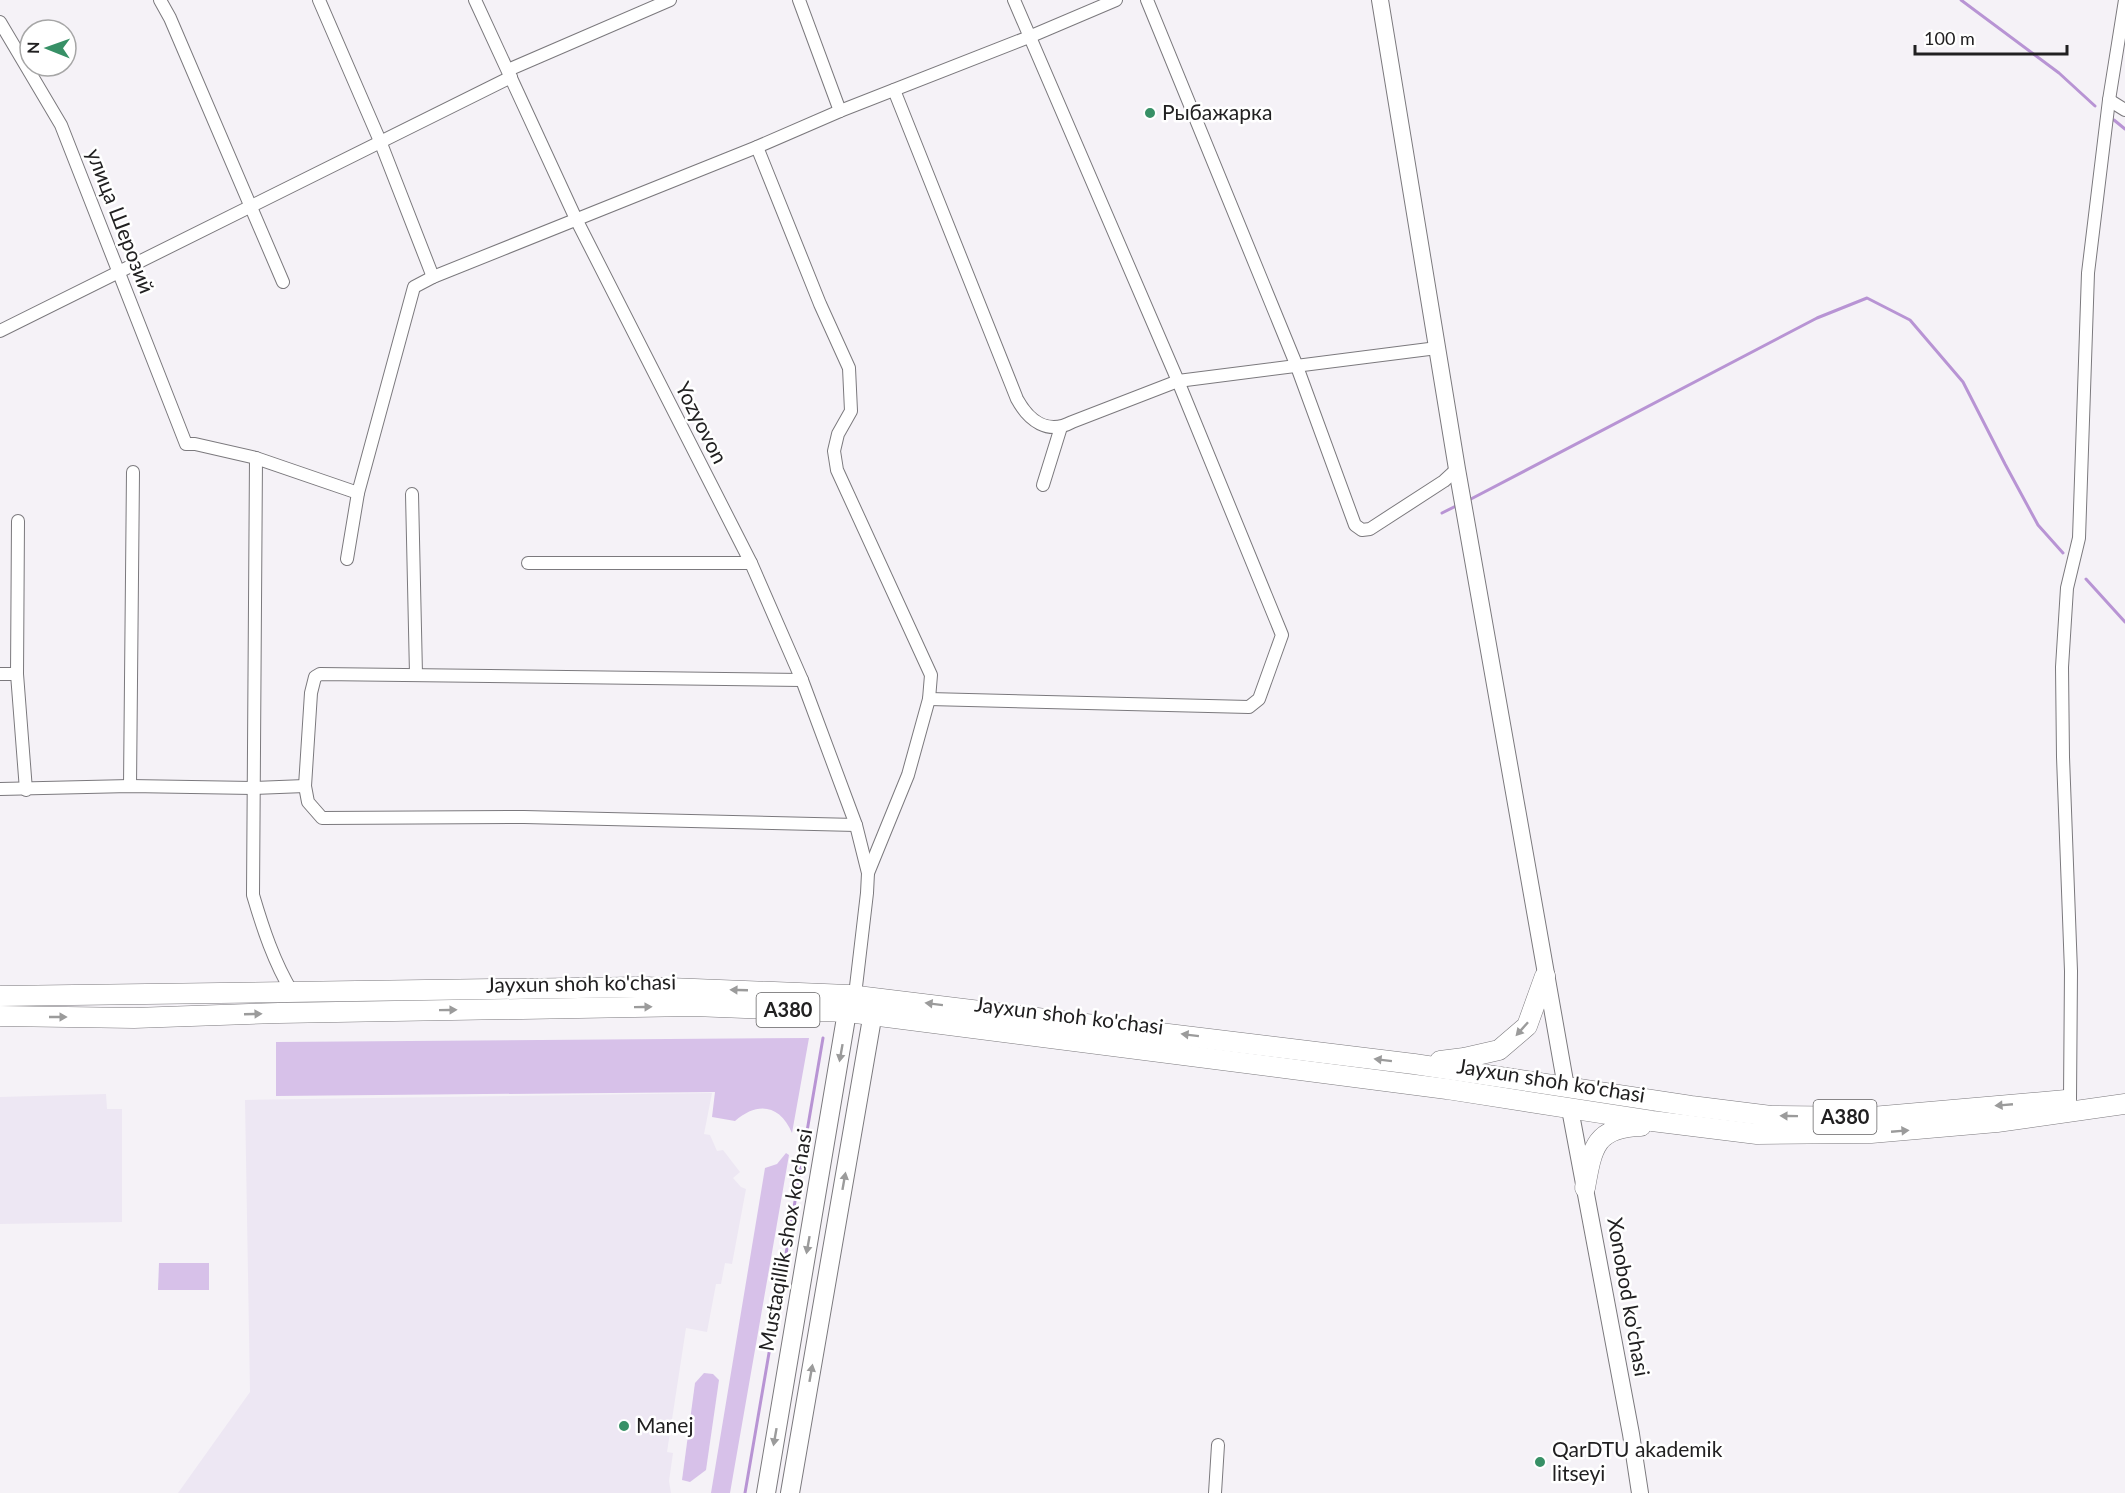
<svg xmlns="http://www.w3.org/2000/svg" width="2125" height="1493" font-family="Lato,sans-serif">
<style>
.built{fill:#ede7f3}
.green{fill:#d7c1e9}
.lines{fill:none;stroke-linecap:round;stroke-linejoin:round}
.stream{stroke:#b894d4;stroke-width:3}
.minor-casing{stroke:#7b797d;stroke-width:14}
.secondary-casing{stroke:#7b797d;stroke-width:18}
.primary-casing{stroke:#7b797d;stroke-width:20}
.trunk-casing{stroke:#7b797d;stroke-width:21}
.minor{stroke:#fff;stroke-width:12}
.secondary{stroke:#fff;stroke-width:16}
.primary{stroke:#fff;stroke-width:18}
.trunk{stroke:#fff;stroke-width:20}
.oneway{fill:#9b9b9b}
.poi-dot{fill:#379066;stroke:#fff;stroke-width:2}
.labels{text-anchor:middle;stroke-width:5;stroke-linejoin:round;paint-order:stroke}
.shield{fill:#fff;stroke:#646364;stroke-width:1.5}
.shield-label{font-size:20px;font-weight:bold;fill:#212021}
.poi-label{font-size:21px;fill:#212021;stroke:#fff;text-anchor:start}
.street-label{font-size:21px;fill:#212021;stroke:#fff}
</style>
<rect width="100%" height="100%" fill="#f5f2f7"/>
<g class="built">
<path d="M 712,1093 L 704,1134 L 710,1135 L 717,1151 L 723,1150 L 740,1172 L 733,1178 L 741,1187 L 746,1189 L 732,1264 L 725,1263 L 721,1284 L 716,1284 L 707,1332 L 686,1328 L 667,1452 L 673,1453 L 669,1481 L 671,1493 L 178,1493 L 250,1392 L 245,1100 Z"/>
<path d="M 106,1094 L 107,1109 L 122,1109 L 122,1222 L 0,1224 L 0,1097 Z"/>
</g>
<g class="green">
<path d="M 809,1038 L 792,1133 C 780,1105 758,1101 735,1121 L 712,1117 L 715,1092 L 276,1096 L 276,1042 Z"/>
<path d="M 786,1153 L 789,1155 L 730,1493 L 711,1493 L 765,1168 L 777,1164 Z"/>
<path d="M 159,1263 L 209,1263 L 209,1290 L 158,1290 Z"/>
<path d="M 704,1373 L 713,1374 L 719,1380 L 706,1470 L 690,1482 L 682,1480 L 695,1383 Z"/>
</g>
<g class="lines">
<g class="stream">
<path d="M 1961,0 L 2059,73 L 2095,106"/>
<path d="M 2114,120 L 2125,129"/>
<path d="M 1469,500 L 1817,318 L 1867,298 L 1910,320 L 1963,382 L 2005,464 L 2038,525 L 2063,553"/>
<path d="M 1442,513 L 1458,505"/>
<path d="M 2086,579 L 2125,622"/>
<path d="M 745,1493 L 823,1038"/>
</g>
<defs>
<g id="minor">
<path d="M 160,0 L 170,18 L 283,282"/>
<path d="M 319,0 L 380,141 L 433,277"/>
<path d="M 475,0 L 576,219 L 751,563 L 802,680 L 856,825 L 868,873"/>
<path d="M 799,0 L 840,111"/>
<path d="M 1147,0 L 1296,364 L 1355,525 L 1362,530 L 1370,529 L 1444,481 L 1457,469"/>
<path d="M 0,22 L 61,125 L 186,444 L 195,444 L 256,458 L 358,493"/>
<path d="M 508,70 L 670,0"/>
<path d="M 894,90 L 1017,399 C 1029,421 1048,435 1072,422 L 1178,381 L 1437,348"/>
<path d="M 2109,100 L 2125,110"/>
<path d="M 757,147 L 820,304 L 849,368 L 851,411 L 838,434 L 834,451 L 837,470 L 931,675 L 929,699 L 908,775 L 868,873 L 867,893 L 855,995"/>
<path d="M 0,331 L 511,77"/>
<path d="M 256,458 L 253,895 C 263,929 274,962 292,992"/>
<path d="M 1043,485 L 1061,427"/>
<path d="M 412,494 L 416,674"/>
<path d="M 18,521 L 17,674 L 26,790"/>
<path d="M 347,559 L 358,493 L 414,287 L 433,277 L 757,147 L 840,111 L 1029,37 L 1116,0"/>
<path d="M 528,563 L 751,563"/>
<path d="M 0,674 L 17,674"/>
<path d="M 802,680 L 320,674 L 315,677 L 311,693 L 305,786 L 308,802 L 322,818 L 524,817 L 856,825"/>
<path d="M 929,699 L 1249,707 L 1259,699 L 1282,635 L 1178,381 L 1014,0"/>
<path d="M 130,786 L 133,472"/>
<path d="M 0,789 L 130,786 L 253,788 L 305,786"/>
<path d="M 2070,1099 L 2071,971 L 2063,757 L 2062,667 L 2067,588 L 2079,538 L 2088,273 L 2109,100 L 2125,0"/>
<path d="M 1215,1493 L 1218,1445"/>
</g>
<g id="secondary">
<path d="M 1380,0 L 1457,469 L 1566,1087"/>
<path d="M 1570,1109 L 1631,1434 L 1640,1493"/>
</g>
<g id="primary">
<path d="M 766,1493 L 849,1000"/>
<path d="M 790,1493 L 875,1001"/>
</g>
<g id="trunk">
<path d="M 0,996 L 644,987 L 849,995 L 1414,1064 L 1691,1106 L 1771,1116 L 1872,1117 L 2066,1100"/>
<path d="M 0,1016 L 134,1018 L 279,1013 L 693,1006 L 848,1012 L 1447,1089 L 1652,1121 L 1757,1134 L 1871,1133 L 1997,1122 L 2125,1104"/>
<path d="M 1440,1061 L 1464,1058 L 1499,1050 L 1527,1026 L 1545,976"/>
<path d="M 1585,1188 C 1592,1148 1595,1127 1641,1126"/>
</g>
</defs>
<use href="#minor" class="minor-casing"/>
<use href="#secondary" class="secondary-casing"/>
<use href="#primary" class="primary-casing"/>
<use href="#trunk" class="trunk-casing"/>
<use href="#minor" class="minor"/>
<use href="#secondary" class="secondary"/>
<use href="#primary" class="primary"/>
<use href="#trunk" class="trunk"/>
</g>
<defs><path id="oneway-solid" d="M-6-.8H1V-3.2L6.5 0L1 3.2V.8H-6Z" transform="scale(1.5)"/></defs>
<g class="oneway">
<use href="#oneway-solid" transform="translate(739 990) rotate(-178)"/>
<use href="#oneway-solid" transform="translate(934 1004) rotate(-173)"/>
<use href="#oneway-solid" transform="translate(643 1007) rotate(-1)"/>
<use href="#oneway-solid" transform="translate(448 1010) rotate(-1)"/>
<use href="#oneway-solid" transform="translate(253 1014) rotate(-2)"/>
<use href="#oneway-solid" transform="translate(58 1017)"/>
<use href="#oneway-solid" transform="translate(1522 1029) rotate(132)"/>
<use href="#oneway-solid" transform="translate(1190 1035) rotate(-173)"/>
<use href="#oneway-solid" transform="translate(841 1053) rotate(100)"/>
<use href="#oneway-solid" transform="translate(1383 1060) rotate(-173)"/>
<use href="#oneway-solid" transform="translate(2004 1105) rotate(175)"/>
<use href="#oneway-solid" transform="translate(1789 1116) rotate(-179)"/>
<use href="#oneway-solid" transform="translate(1900 1131) rotate(-5)"/>
<use href="#oneway-solid" transform="translate(844 1181) rotate(-80)"/>
<use href="#oneway-solid" transform="translate(808 1245) rotate(100)"/>
<use href="#oneway-solid" transform="translate(811 1373) rotate(-80)"/>
<use href="#oneway-solid" transform="translate(775 1437) rotate(100)"/>
</g>
<g class="poi-dot">
<circle cx="1150" cy="113" r="6"/>
<circle cx="624" cy="1426" r="6"/>
<circle cx="1540" cy="1462" r="6"/>
</g>
<g class="labels">
<g class="shield">
<rect x="756.5" y="993" width="63" height="34" rx="4.5"/>
<rect x="1813.5" y="1100" width="63" height="34" rx="4.5"/>
</g>
<g class="shield-label">
<text x="788" y="1017">A380</text>
<text x="1845" y="1124">A380</text>
</g>
<g class="poi-label">
<text x="1162" y="120">Рыбажарка</text>
<text x="636" y="1433">Manej</text>
<text x="1552" y="1457">QarDTU akademik<tspan x="1552" dy="24">litseyi</tspan></text>
</g>
<g class="street-label">
<text transform="translate(120 221) rotate(69)" y="7">улица Шерозий</text>
<text transform="translate(701 423) rotate(63)" y="7">Yozyovon</text>
<text transform="translate(581 984) rotate(-1)" y="7">Jayxun shoh ko'chasi</text>
<text transform="translate(1069 1016) rotate(7)" y="7">Jayxun shoh ko'chasi</text>
<text transform="translate(1551 1081) rotate(9)" y="7">Jayxun shoh ko'chasi</text>
<text transform="translate(786 1240) rotate(-80)" y="7">Mustaqillik shox ko'chasi</text>
<text transform="translate(1628 1297) rotate(80)" y="7">Xonobod ko'chasi</text>
</g>
</g>
<g transform="translate(48 48) rotate(271)"><circle r="28" fill="#ffffff" stroke="#a6a6a6" stroke-width="1.5"/>
<path d="M0-4.5L10 22L0 15L-10 22Z" fill="#379066"/>
<text y="-9" font-size="16" font-weight="bold" text-anchor="middle" fill="#212021">N</text>
</g>
<path d="M1915 45v9h152v-9" fill="none" stroke="#212021" stroke-width="3"/>
<text x="1924" y="45" font-size="18" fill="#212021" stroke="#ffffff" stroke-width="4.5" paint-order="stroke">100 m</text>
</svg>
